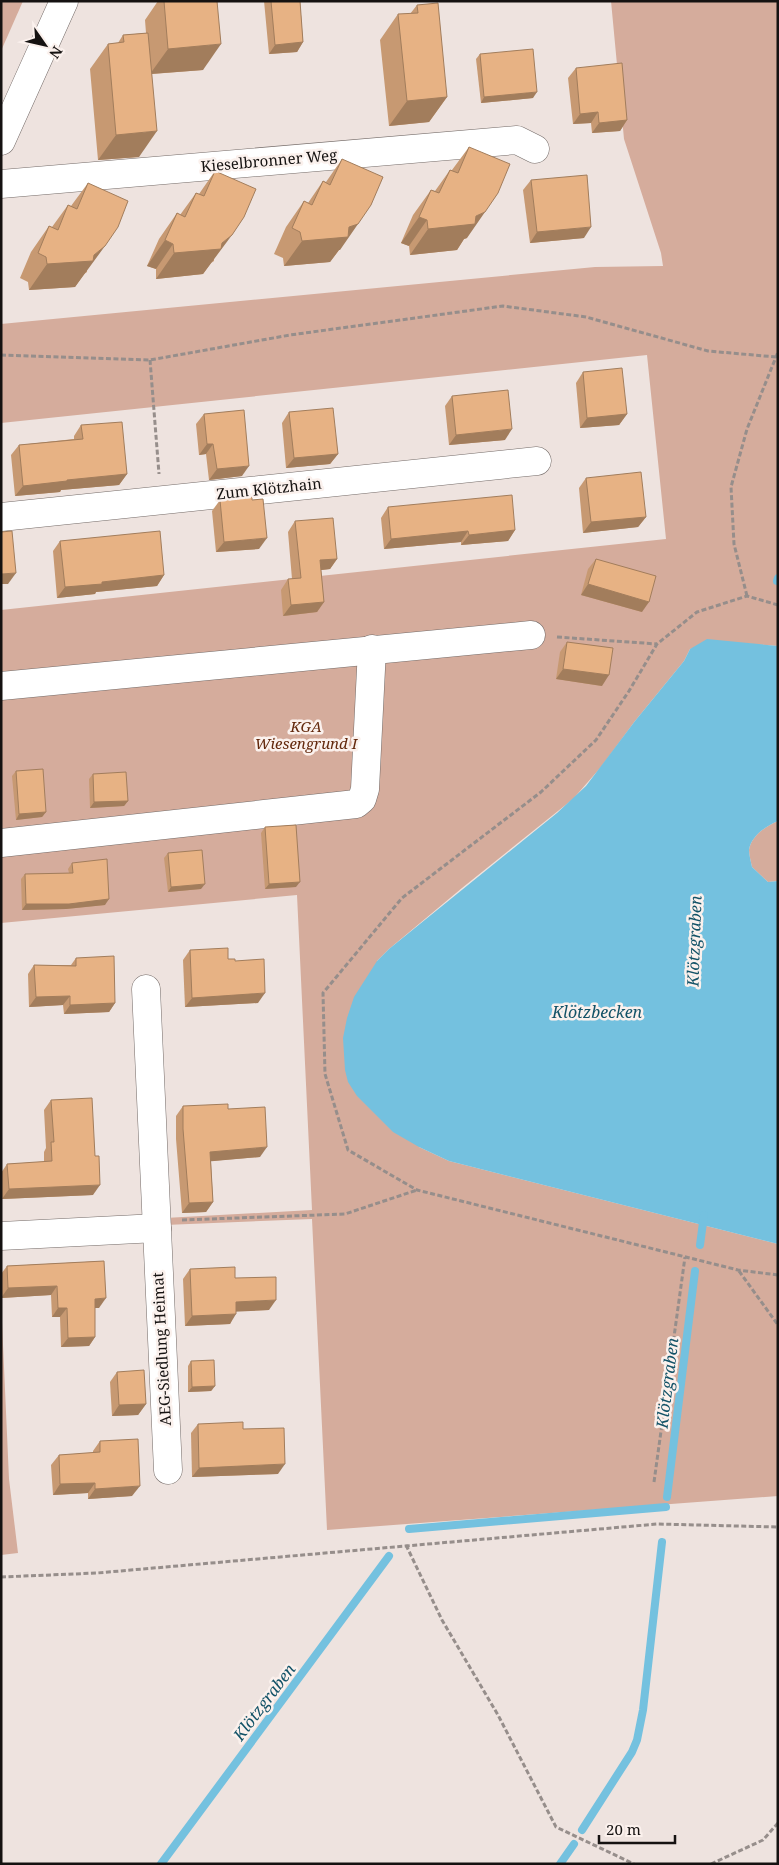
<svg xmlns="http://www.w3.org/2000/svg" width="779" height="1865" font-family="'Noto Serif',serif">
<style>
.green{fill:#d5ac9c}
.water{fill:#74c1df}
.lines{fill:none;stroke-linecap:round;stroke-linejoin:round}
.stream{stroke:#74c1df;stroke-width:8}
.minor-casing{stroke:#746b68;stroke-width:29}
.path{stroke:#968e8b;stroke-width:3;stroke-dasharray:5 2.5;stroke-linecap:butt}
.minor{stroke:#fff;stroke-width:28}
.wall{fill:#c79972}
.shaded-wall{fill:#a27d5c}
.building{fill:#e7b284;stroke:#a27d5c}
.labels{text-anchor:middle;stroke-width:5;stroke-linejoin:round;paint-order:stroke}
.street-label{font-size:15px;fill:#151211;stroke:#fbf1ed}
.park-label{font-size:15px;font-style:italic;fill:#63280c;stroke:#fbf1ed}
.water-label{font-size:16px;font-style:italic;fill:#125267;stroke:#fbf1ed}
</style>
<rect width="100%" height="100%" fill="#eee3df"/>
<g class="green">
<path d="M 1,1 L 23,1 L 1,51 Z"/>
<path d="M 611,1 L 778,1 L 778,646 L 726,642 L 690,649 L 684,661 L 635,721 L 601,767 L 573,799 L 462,888 L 389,949 L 377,961 L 419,1147 L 449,1161 L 778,1244 L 778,1496 L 327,1530 L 312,1219 L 165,1225 L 165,1218 L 312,1210 L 297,895 L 1,923 L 1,610 L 666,539 L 647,355 L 1,423 L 1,324 L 595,267 L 663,266 L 661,253 L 624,139 Z"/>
<path d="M 778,821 L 778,881 L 768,882 L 752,867 C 751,862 749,855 749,850 C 751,836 766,826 778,821 Z"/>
<path d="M 1,1300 L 9,1479 L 18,1553 L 1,1555 Z"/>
</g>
<path class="water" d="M 707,639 L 778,646 L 778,821 C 766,826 751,836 749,850 C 749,855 751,862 752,867 L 768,882 L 778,881 L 778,1244 L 449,1161 L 419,1147 L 393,1132 L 357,1096 L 348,1082 L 345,1070 L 343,1038 L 347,1018 L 354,997 L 377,961 L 389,949 L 557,813 L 586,786 L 635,721 L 684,661 L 690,649 Z"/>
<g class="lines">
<g class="stream">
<path d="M 777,581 L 778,578"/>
<path d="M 700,1245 L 704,1215"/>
<path d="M 667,1497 L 695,1271"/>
<path d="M 409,1529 L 666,1507"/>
<path d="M 582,1830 L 632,1752 L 637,1740 L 643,1710 L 662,1542"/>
<path d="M 161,1864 L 389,1556"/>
<path d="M 560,1864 L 574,1844"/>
</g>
<defs>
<g id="minor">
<path d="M 1,141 L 64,1"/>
<path d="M 1,184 L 517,140 L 535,149"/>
<path d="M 1,517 L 537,461"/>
<path d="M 1,686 L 531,635"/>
<path d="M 1,843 L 356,804 L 362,799 L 365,789 L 372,649"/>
<path d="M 146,989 L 168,1470"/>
<path d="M 1,1236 L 157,1228"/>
</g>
</defs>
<use href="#minor" class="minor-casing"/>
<g class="path">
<path d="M 1,355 L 150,360 L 290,335 L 503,306 L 586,317 L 708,351 L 776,357"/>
<path d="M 150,360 L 159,474"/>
<path d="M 747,596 L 734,544 L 731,487 L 747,429 L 778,352"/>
<path d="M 778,605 L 747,596 L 697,612 L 657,644 L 629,691 L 596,740 L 541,792 L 402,898 L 323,993 L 325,1074 L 348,1150 L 417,1190 L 738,1270 L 778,1275"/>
<path d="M 557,637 L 657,644"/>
<path d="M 182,1220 L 345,1214 L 417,1190"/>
<path d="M 739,1271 L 778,1325"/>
<path d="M 654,1482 L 685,1257"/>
<path d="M 406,1545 L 442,1620 L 498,1715 L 556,1827 L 634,1864"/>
<path d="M 1,1577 L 97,1573 L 657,1524 L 778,1527"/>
<path d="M 711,1864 L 763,1840 L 778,1823"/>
</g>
<use href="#minor" class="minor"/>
</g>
<g class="wall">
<path d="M 158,1 L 217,1 L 203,70 L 152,74 L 139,157 L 98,160 L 90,69 L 108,44 L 118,43 L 123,35 L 146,33 L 145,20 Z"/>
<path d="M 264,1 L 300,1 L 303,42 L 297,52 L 269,54 Z"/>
<path d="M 417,5 L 447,97 L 429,122 L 389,126 L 380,40 L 398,14 L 410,14 Z"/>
<path d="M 480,54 L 533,98 L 481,103 L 476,59 Z"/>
<path d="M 576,68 L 627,120 L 620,131 L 592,133 L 591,123 L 573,124 L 568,78 Z"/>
<path d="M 469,147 L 467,238 L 464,239 L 457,250 L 410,255 L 409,246 L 401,243 L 413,215 L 431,190 L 435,191 L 450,170 L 452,170 Z"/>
<path d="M 342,159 L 340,250 L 339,250 L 330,262 L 284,266 L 283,258 L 274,254 L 286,227 L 304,201 L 308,203 L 323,181 L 326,182 Z"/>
<path d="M 215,171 L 214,261 L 211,263 L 203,274 L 156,279 L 156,269 L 147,266 L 159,239 L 177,213 L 180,215 L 196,193 L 199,194 Z"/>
<path d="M 531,180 L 584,238 L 530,243 L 523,190 Z"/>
<path d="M 88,183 L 87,272 L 84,274 L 75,287 L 29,290 L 28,282 L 20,278 L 31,252 L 49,226 L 52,227 L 68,205 L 71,206 Z"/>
<path d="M 583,372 L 627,414 L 619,425 L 580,428 L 576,383 Z"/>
<path d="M 452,396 L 505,440 L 449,445 L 445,406 Z"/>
<path d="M 289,412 L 338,454 L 330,464 L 286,468 L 282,423 Z"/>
<path d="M 204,414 L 242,476 L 209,480 L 206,454 L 199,455 L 196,424 Z"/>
<path d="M 81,425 L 127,474 L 119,485 L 61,490 L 60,492 L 15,496 L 11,455 L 19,445 L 74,439 L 74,436 Z"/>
<path d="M 586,478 L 646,517 L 638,527 L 583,533 L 579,488 Z"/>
<path d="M 220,500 L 259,549 L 216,552 L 212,511 Z"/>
<path d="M 388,507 L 515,530 L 508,541 L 461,545 L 461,542 L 384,549 L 381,518 Z"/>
<path d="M 295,521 L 337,559 L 330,569 L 321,570 L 324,602 L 317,612 L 283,616 L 281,590 L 288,579 L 292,579 L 288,532 Z"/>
<path d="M 60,541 L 164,575 L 157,586 L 96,592 L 95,594 L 57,598 L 53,551 Z"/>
<path d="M 596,559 L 642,612 L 581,595 L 588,569 Z"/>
<path d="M 567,642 L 602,686 L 556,679 L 560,652 Z"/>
<path d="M 16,771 L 46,812 L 42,817 L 16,820 L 12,776 Z"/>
<path d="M 93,774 L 128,801 L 124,806 L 90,808 L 89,779 Z"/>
<path d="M 265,827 L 296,887 L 265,889 L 261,833 Z"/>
<path d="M 168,853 L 201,889 L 168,892 L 164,858 Z"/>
<path d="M 72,863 L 105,905 L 66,909 L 22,910 L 21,879 L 25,874 L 69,873 L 68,869 Z"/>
<path d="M 190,950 L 235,961 L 258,1003 L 185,1007 L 183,960 Z"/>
<path d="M 76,958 L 115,1003 L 109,1012 L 64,1014 L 63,1005 L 29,1007 L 28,974 L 34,965 L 71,965 Z"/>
<path d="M 51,1100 L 93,1195 L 2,1199 L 1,1173 L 7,1164 L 44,1162 L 44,1152 L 46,1148 L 44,1110 Z"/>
<path d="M 183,1106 L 228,1109 L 260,1157 L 211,1161 L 213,1202 L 206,1212 L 182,1213 L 176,1139 L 176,1116 Z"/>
<path d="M 104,1261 L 99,1308 L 95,1308 L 95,1337 L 89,1346 L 61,1347 L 60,1317 L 52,1317 L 51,1295 L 1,1298 L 1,1274 L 7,1266 Z"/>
<path d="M 190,1269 L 235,1278 L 269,1310 L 236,1311 L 230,1324 L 185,1326 L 183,1279 Z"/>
<path d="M 191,1361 L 215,1386 L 211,1391 L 188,1392 L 188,1366 Z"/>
<path d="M 117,1372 L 146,1404 L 138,1415 L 112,1416 L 110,1382 Z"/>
<path d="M 198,1424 L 243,1429 L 278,1474 L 192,1477 L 191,1433 Z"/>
<path d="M 100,1441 L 132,1496 L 88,1499 L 88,1493 L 53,1495 L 51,1465 L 59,1455 L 93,1453 L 93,1451 Z"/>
</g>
<g class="shaded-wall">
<path d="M 303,42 L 297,52 L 269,54 L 275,45 Z"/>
<path d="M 221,44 L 203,70 L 150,74 L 168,49 Z"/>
<path d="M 537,92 L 533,98 L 481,103 L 484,97 Z"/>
<path d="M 447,97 L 429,122 L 389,126 L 407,101 Z"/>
<path d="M 598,112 L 591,123 L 573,124 L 580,114 Z"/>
<path d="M 627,120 L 620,131 L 592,133 L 599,123 Z"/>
<path d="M 157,131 L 139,157 L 98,160 L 116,135 Z"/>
<path d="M 485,212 L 467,238 L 464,239 L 457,250 L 410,255 L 428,229 L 476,216 Z"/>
<path d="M 419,217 L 427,220 L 409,246 L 401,243 Z"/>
<path d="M 358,224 L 340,250 L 339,250 L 330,262 L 284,266 L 302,241 Z"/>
<path d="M 591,227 L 584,238 L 530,243 L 537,232 Z"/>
<path d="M 232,235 L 203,274 L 156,279 L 174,253 L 222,243 Z"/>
<path d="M 165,240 L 173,244 L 156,269 L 147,266 Z"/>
<path d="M 105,246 L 75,287 L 29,290 L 47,264 L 94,255 Z"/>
<path d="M 627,414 L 619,425 L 580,428 L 587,418 Z"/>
<path d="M 512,429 L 505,440 L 449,445 L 456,435 Z"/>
<path d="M 207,444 L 213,444 L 206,454 L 199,455 Z"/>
<path d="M 338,454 L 330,464 L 286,468 L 294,458 Z"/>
<path d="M 249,466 L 242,476 L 209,480 L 217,469 Z"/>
<path d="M 127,474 L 119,485 L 61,490 L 60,492 L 15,496 L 23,486 L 67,480 Z"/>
<path d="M 646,517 L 638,527 L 583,533 L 591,522 Z"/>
<path d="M 515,530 L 508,541 L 461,545 L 469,535 Z"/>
<path d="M 468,531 L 461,542 L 384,549 L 391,539 Z"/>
<path d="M 267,538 L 259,549 L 216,552 L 224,542 Z"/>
<path d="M 337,559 L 330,569 L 313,571 L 320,560 Z"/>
<path d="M 16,573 L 8,584 L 1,584 L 1,574 Z"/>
<path d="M 164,575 L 157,586 L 96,592 L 95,594 L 57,598 L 65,587 L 102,582 Z"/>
<path d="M 588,584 L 649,602 L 642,612 L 581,595 Z"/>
<path d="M 324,602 L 317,612 L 283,616 L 291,605 Z"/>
<path d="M 563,669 L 609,675 L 602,686 L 556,679 Z"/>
<path d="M 128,801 L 124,806 L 90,808 L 94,802 Z"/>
<path d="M 46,812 L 42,817 L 16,820 L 19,814 Z"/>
<path d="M 300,882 L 296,887 L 265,889 L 269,884 Z"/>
<path d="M 205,884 L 201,889 L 168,892 L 171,887 Z"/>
<path d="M 109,899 L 105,905 L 66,909 L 22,910 L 26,904 Z"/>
<path d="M 265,993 L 258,1003 L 185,1007 L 192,998 Z"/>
<path d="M 70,996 L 63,1005 L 29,1007 L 36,997 Z"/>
<path d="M 115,1003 L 109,1012 L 64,1014 L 70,1005 Z"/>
<path d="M 267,1147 L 260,1157 L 203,1162 L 210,1152 Z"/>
<path d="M 100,1185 L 93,1195 L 2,1199 L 9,1189 Z"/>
<path d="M 213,1202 L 206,1212 L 182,1213 L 189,1203 Z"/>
<path d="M 57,1286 L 51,1295 L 1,1298 L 8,1288 Z"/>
<path d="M 106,1298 L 99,1308 L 88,1308 L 95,1299 Z"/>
<path d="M 276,1300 L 269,1310 L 229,1312 L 236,1302 Z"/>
<path d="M 58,1308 L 67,1308 L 60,1317 L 52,1317 Z"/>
<path d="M 236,1314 L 230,1324 L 185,1326 L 192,1316 Z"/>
<path d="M 95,1337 L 89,1346 L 61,1347 L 68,1338 Z"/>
<path d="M 215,1386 L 211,1391 L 188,1392 L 192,1387 Z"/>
<path d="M 146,1404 L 138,1415 L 112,1416 L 119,1405 Z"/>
<path d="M 285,1464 L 278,1474 L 192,1477 L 199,1468 Z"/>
<path d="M 95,1483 L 88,1493 L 53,1495 L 60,1484 Z"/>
<path d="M 140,1486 L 132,1496 L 88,1499 L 95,1489 Z"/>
</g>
<g class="building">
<path d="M 164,1 L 217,1 L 221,44 L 168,49 Z"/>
<path d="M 271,1 L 300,1 L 303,42 L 275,45 Z"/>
<path d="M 438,3 L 447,97 L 407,101 L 398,14 L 418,13 L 417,5 Z"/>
<path d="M 148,33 L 157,131 L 116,135 L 108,44 L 124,42 L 123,35 Z"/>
<path d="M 533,49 L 537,92 L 484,97 L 480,54 Z"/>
<path d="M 622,63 L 627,120 L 599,123 L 598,112 L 580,114 L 576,68 Z"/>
<path d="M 469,147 L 510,164 L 498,193 L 485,212 L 476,216 L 475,224 L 428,229 L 427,220 L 419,217 L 431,190 L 439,193 L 450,170 L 458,173 Z"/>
<path d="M 342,159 L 383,177 L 371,205 L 358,224 L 349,227 L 348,237 L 302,241 L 300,232 L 292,228 L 304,201 L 312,205 L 323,181 L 330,185 Z"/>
<path d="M 215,171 L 256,189 L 244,217 L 232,235 L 222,243 L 221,249 L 174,253 L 173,244 L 165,240 L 177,213 L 185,217 L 196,193 L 204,196 Z"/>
<path d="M 587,175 L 591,227 L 537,232 L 531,180 Z"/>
<path d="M 88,183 L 128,201 L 118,227 L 105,246 L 94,255 L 93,261 L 47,264 L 46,257 L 38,253 L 49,226 L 58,230 L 68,205 L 77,209 Z"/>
<path d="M 622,368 L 627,414 L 587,418 L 583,372 Z"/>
<path d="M 508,390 L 512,429 L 456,435 L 452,396 Z"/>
<path d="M 333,408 L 338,454 L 294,458 L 289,412 Z"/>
<path d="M 244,410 L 249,466 L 217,469 L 213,444 L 207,444 L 204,414 Z"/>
<path d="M 122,422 L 127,474 L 67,480 L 67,481 L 23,486 L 19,445 L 83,439 L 81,425 Z"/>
<path d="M 641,472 L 646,517 L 591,522 L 586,478 Z"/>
<path d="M 512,495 L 515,530 L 469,535 L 468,531 L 391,539 L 388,507 Z"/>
<path d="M 252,497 L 252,500 L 263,499 L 267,538 L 224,542 L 220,500 Z"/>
<path d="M 333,518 L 337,559 L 320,560 L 324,602 L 291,605 L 288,579 L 301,578 L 295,521 Z"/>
<path d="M 12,531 L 16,573 L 1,574 L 1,532 Z"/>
<path d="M 160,531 L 164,575 L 102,582 L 102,584 L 65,587 L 60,541 Z"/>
<path d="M 596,559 L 656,576 L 649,602 L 588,584 Z"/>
<path d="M 567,642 L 613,648 L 609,675 L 563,669 Z"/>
<path d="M 43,769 L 46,812 L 19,814 L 16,771 Z"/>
<path d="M 126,772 L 128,801 L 94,802 L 93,774 Z"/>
<path d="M 296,825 L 300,882 L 269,884 L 265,827 Z"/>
<path d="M 202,850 L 205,884 L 171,887 L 168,853 Z"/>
<path d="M 107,859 L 109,899 L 69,904 L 26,904 L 25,874 L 73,873 L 72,863 Z"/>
<path d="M 228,948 L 228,959 L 235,959 L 235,961 L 264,959 L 265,993 L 192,998 L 190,950 Z"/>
<path d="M 114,956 L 115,1003 L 70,1005 L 70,996 L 36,997 L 34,965 L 76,966 L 76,958 Z"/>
<path d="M 92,1098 L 95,1156 L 99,1156 L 100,1185 L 9,1189 L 7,1164 L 52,1161 L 51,1142 L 54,1142 L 51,1100 Z"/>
<path d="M 228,1104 L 228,1109 L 265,1107 L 267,1147 L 210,1152 L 213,1202 L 189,1203 L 183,1129 L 183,1106 Z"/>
<path d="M 104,1261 L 106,1298 L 95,1299 L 95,1337 L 68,1338 L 67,1308 L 58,1308 L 57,1286 L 8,1288 L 7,1266 Z"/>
<path d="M 235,1267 L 235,1278 L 276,1277 L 276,1300 L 236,1302 L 236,1314 L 192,1316 L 190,1269 Z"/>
<path d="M 214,1360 L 215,1386 L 192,1387 L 191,1361 Z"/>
<path d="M 144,1370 L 146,1404 L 119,1405 L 117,1372 Z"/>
<path d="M 243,1422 L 243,1429 L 284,1428 L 285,1464 L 199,1468 L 198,1424 Z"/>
<path d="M 138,1439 L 140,1486 L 95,1489 L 95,1483 L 60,1484 L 59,1455 L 100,1452 L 100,1441 Z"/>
</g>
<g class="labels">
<g class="street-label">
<text transform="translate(269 161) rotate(-5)" y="5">Kieselbronner Weg</text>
<text transform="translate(269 489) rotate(-6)" y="5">Zum Klötzhain</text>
<text transform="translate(162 1349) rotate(-93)" y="5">AEG-Siedlung Heimat</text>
</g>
<g class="park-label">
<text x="306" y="732">KGA<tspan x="306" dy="17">Wiesengrund I</tspan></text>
</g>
<g class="water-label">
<text transform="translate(694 941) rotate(-88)" y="6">Klötzgraben</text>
<text x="597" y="1018">Klötzbecken</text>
<text transform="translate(667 1383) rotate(-83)" y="6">Klötzgraben</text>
<text transform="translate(264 1702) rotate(-53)" y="6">Klötzgraben</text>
</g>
</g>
<rect width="779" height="1865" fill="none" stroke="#151211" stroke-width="5"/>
<g transform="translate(45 45) rotate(124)" stroke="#fbf1ed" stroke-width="4" paint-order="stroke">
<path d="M0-4L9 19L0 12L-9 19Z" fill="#151211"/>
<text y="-8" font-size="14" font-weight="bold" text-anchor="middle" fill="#151211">N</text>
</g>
<path d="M599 1835v8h76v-8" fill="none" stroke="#151211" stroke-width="2.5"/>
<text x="606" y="1835" font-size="15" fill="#151211" stroke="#fbf1ed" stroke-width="4" paint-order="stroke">20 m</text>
</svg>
